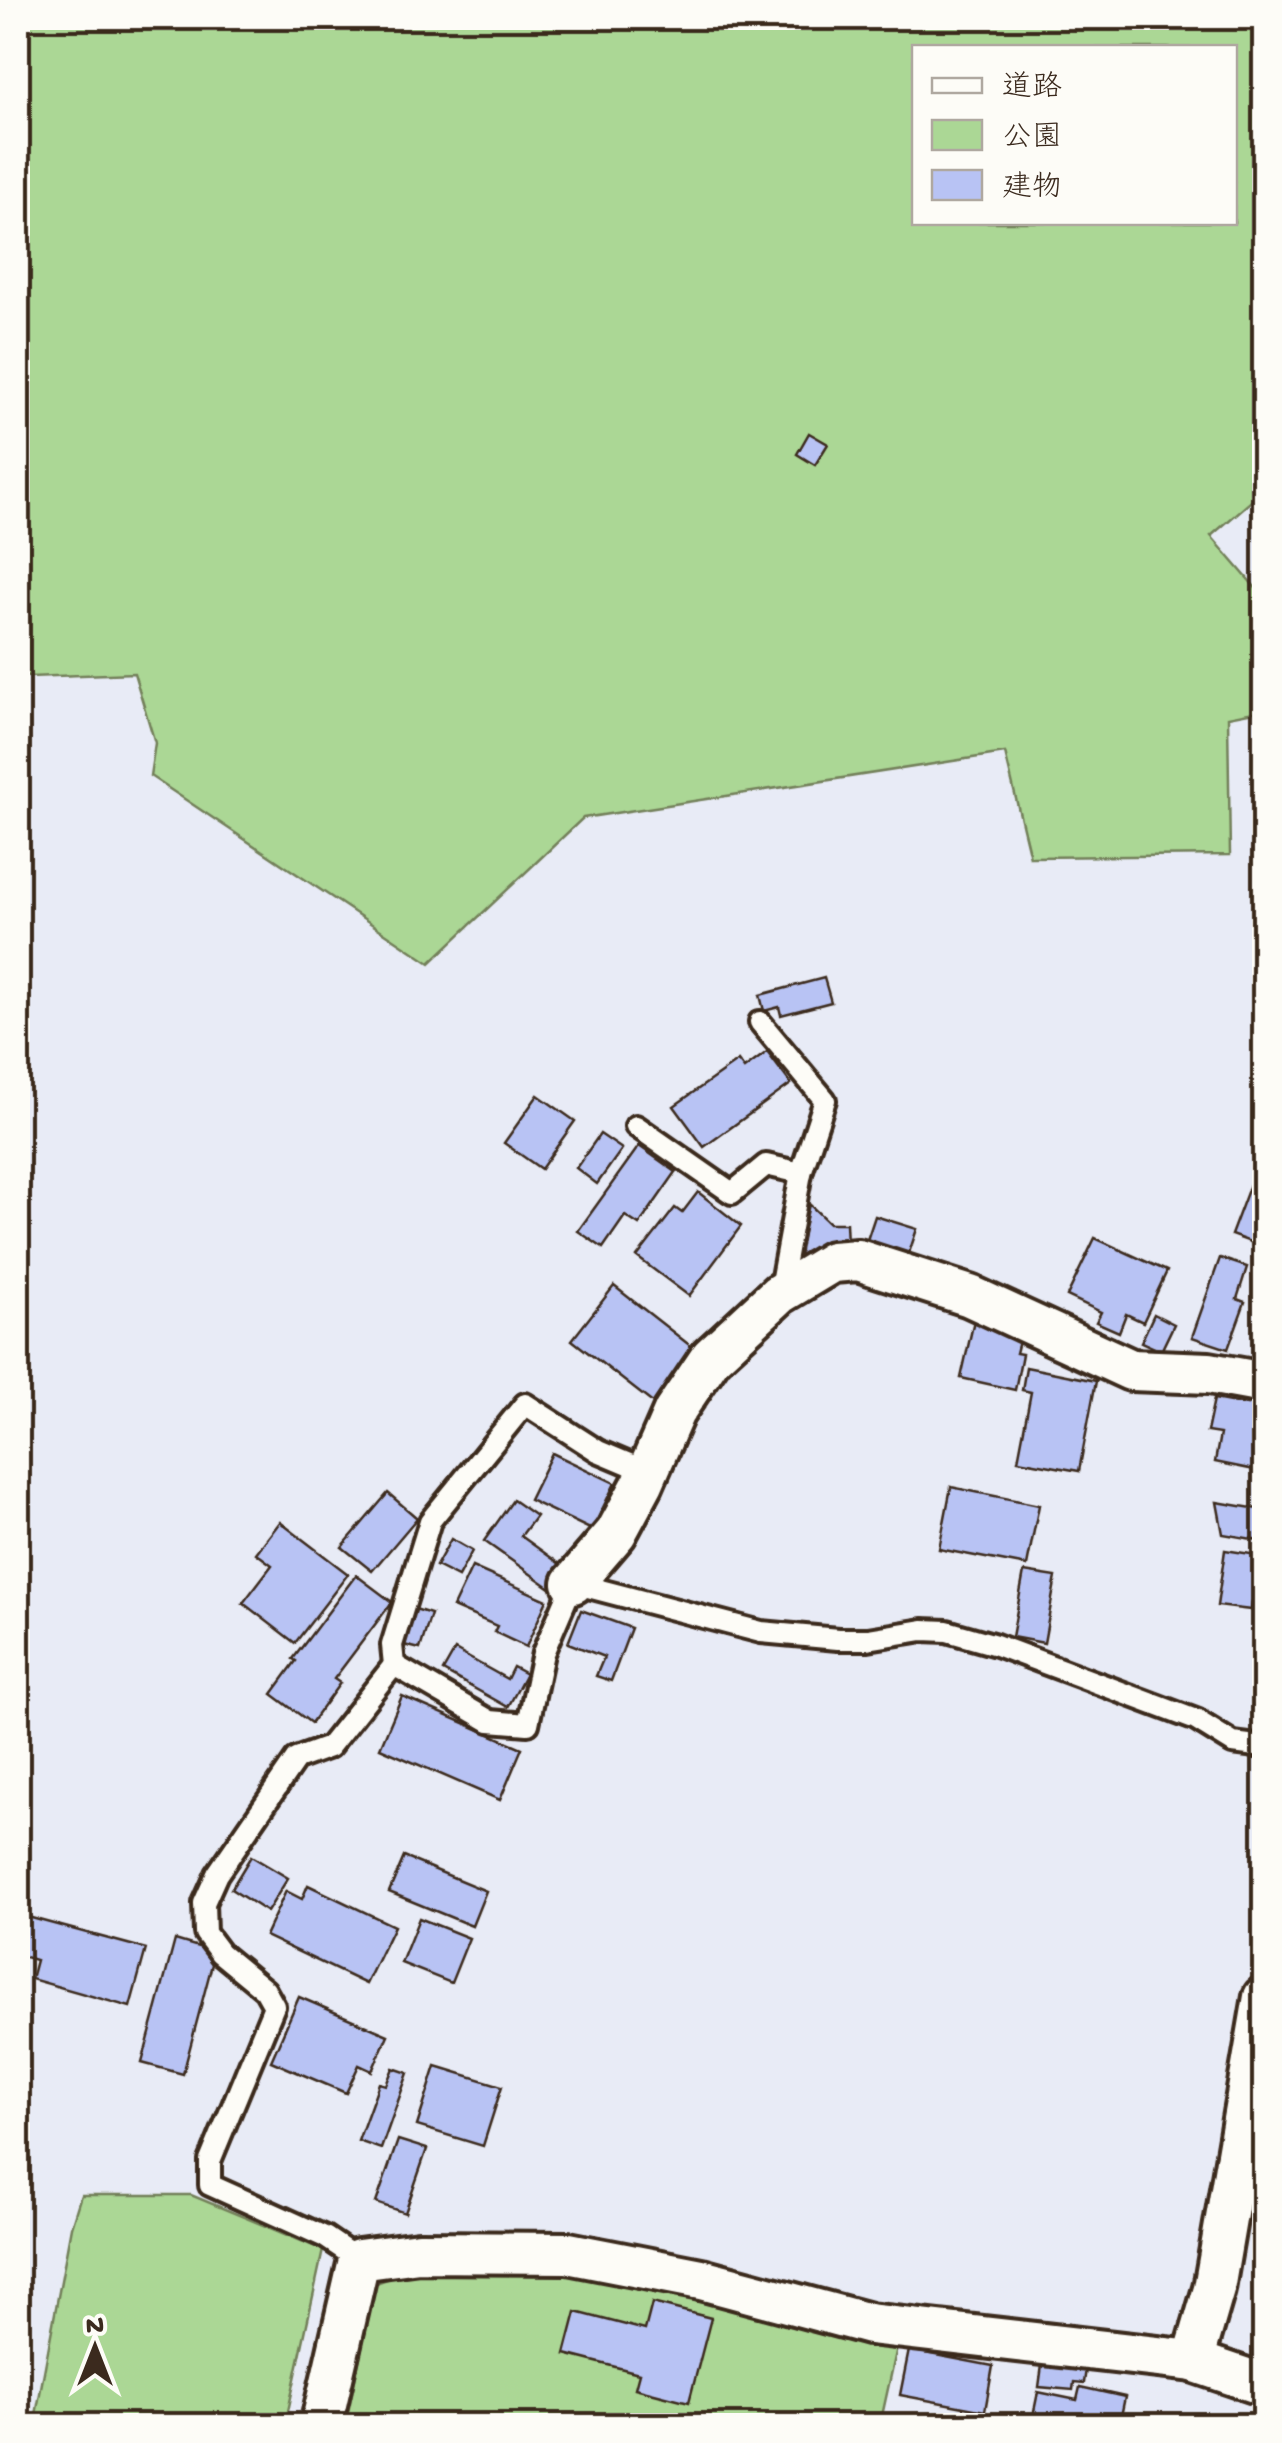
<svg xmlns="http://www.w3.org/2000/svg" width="1282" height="2443" font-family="'Gochi Hand','Klee One',sans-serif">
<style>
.green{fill:#abd795;stroke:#73805a;stroke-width:2.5;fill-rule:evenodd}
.building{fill:#b8c3f4;stroke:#3b2a1e;stroke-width:2.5}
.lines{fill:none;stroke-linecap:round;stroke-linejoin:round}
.lane-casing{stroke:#3b2a1e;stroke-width:28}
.street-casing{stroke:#3b2a1e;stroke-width:48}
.lane{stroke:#fdfcf7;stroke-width:20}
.street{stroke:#fdfcf7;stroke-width:40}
</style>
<rect width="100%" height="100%" fill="#e8ebf6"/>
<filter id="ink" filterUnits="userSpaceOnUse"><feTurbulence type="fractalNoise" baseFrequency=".01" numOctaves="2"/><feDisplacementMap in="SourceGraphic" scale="20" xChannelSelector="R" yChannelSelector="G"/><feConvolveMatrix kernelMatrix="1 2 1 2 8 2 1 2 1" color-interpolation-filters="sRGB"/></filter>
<g filter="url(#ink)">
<g class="green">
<path d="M 18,18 L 1264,18 L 1264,490 L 1211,536 L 1261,594 L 1264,592 L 1264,710 L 1228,717 L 1230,855 L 1030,857 L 1005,753 L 583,818 L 430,963 L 150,776 L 155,743 L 134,673 L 29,677 L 18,669 ZM 914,48 L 1234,48 L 1234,222 L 914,222 Z"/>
<path d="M 81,2195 L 191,2195 L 323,2250 L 285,2425 L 125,2426 L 36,2415 L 71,2227 Z"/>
<path d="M 415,2269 L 566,2271 L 898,2343 L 880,2425 L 345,2426 L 376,2283 Z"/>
</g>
<g class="building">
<path d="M 809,433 L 828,444 L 815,465 L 797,454 Z"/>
<path d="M 824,978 L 831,1002 L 781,1015 L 779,1007 L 764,1011 L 760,995 Z"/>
<path d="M 767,1052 L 791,1084 L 704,1147 L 674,1106 L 738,1061 L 744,1069 Z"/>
<path d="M 538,1095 L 575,1121 L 541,1169 L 504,1143 Z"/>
<path d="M 600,1134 L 622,1149 L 597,1184 L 576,1168 Z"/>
<path d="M 639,1146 L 676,1172 L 639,1225 L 625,1216 L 603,1248 L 578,1231 Z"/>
<path d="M 1252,1179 L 1264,1183 L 1264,1247 L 1231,1235 Z"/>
<path d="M 698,1192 L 741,1226 L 689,1296 L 637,1257 L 675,1208 L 682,1213 Z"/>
<path d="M 809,1204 L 829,1223 L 846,1223 L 847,1244 L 796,1265 Z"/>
<path d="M 875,1216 L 917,1229 L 906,1262 L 864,1249 Z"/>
<path d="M 1095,1238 L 1167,1271 L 1143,1322 L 1126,1314 L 1119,1332 L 1096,1322 L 1101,1312 L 1067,1296 Z"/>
<path d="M 1220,1258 L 1247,1267 L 1237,1299 L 1245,1302 L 1228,1349 L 1192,1337 Z"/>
<path d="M 614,1286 L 697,1351 L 654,1404 L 572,1340 Z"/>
<path d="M 1154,1314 L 1174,1324 L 1161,1351 L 1141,1342 Z"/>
<path d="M 974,1320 L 1020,1337 L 1016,1353 L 1022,1354 L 1015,1390 L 961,1378 Z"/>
<path d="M 1026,1367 L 1096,1381 L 1079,1471 L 1018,1460 L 1031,1392 L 1022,1390 Z"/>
<path d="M 1214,1399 L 1247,1405 L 1248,1399 L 1264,1402 L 1264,1472 L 1215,1462 L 1220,1434 L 1207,1432 Z"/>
<path d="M 552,1453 L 615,1483 L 592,1530 L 529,1500 Z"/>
<path d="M 951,1487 L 1039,1505 L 1027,1566 L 939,1549 Z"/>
<path d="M 388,1493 L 417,1518 L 372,1571 L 342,1547 Z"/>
<path d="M 513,1500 L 536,1516 L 521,1536 L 567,1569 L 552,1589 L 484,1541 Z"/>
<path d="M 1217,1502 L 1264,1510 L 1264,1541 L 1223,1534 Z"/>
<path d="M 280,1522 L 348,1574 L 295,1643 L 243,1603 L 272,1565 L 256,1553 Z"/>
<path d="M 451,1539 L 472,1551 L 458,1577 L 436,1566 Z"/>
<path d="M 1225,1550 L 1264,1556 L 1264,1604 L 1252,1602 L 1251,1610 L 1217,1606 Z"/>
<path d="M 472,1567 L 547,1600 L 526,1647 L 494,1632 L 497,1626 L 453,1607 Z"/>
<path d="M 1024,1572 L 1056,1577 L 1044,1643 L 1012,1637 Z"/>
<path d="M 356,1575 L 392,1602 L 334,1679 L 340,1683 L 311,1723 L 272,1694 L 296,1661 L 293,1659 Z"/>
<path d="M 415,1609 L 431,1614 L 420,1649 L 404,1645 Z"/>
<path d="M 581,1610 L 631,1628 L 611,1681 L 596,1676 L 604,1657 L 568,1643 Z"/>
<path d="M 455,1650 L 507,1679 L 513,1667 L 526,1674 L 508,1707 L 443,1671 Z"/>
<path d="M 402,1696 L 522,1748 L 500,1800 L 380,1748 Z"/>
<path d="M 251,1856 L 288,1878 L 267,1912 L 231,1889 Z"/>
<path d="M 404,1857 L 486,1891 L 472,1926 L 389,1892 Z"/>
<path d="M 308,1885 L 394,1926 L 366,1984 L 265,1936 L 286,1891 L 302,1899 Z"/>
<path d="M 24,1916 L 146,1949 L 130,2007 L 31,1979 L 36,1960 L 18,1955 L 18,1940 Z"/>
<path d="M 419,1918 L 469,1938 L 451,1983 L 401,1963 Z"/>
<path d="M 175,1940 L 202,1948 L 212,1964 L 183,2074 L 142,2063 Z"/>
<path d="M 299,1997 L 388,2035 L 372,2071 L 359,2065 L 346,2093 L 271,2061 Z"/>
<path d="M 436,2066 L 502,2086 L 483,2146 L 417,2126 Z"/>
<path d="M 393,2068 L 408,2073 L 381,2149 L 358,2141 L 379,2083 L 386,2085 Z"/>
<path d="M 398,2140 L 427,2149 L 405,2213 L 376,2203 Z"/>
<path d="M 652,2303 L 711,2318 L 689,2402 L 635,2388 L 639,2373 L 565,2354 L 576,2312 L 645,2330 Z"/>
<path d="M 909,2350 L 993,2366 L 985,2411 L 900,2395 Z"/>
<path d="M 1042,2365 L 1086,2369 L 1084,2383 L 1074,2382 L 1073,2390 L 1039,2387 Z"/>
<path d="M 1080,2387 L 1125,2397 L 1119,2426 L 1031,2426 L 1038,2392 L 1077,2400 Z"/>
</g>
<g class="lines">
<defs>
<g id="lane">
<path d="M 760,1022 L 825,1100 L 801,1173 L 779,1294"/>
<path d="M 636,1126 L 732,1193 L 766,1165 L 801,1173"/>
<path d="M 394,1665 L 392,1645 L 430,1521 L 525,1404 L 598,1451 L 648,1472"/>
<path d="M 359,2260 L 325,2237 L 210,2185 L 210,2161 L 274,2006 L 265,1990 L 220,1953 L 205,1933 L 204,1903 L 217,1874 L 296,1759 L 329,1747 L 394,1665 L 490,1721 L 528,1724 L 543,1653 L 573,1583 L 761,1632 L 838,1639 L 868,1639 L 923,1630 L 947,1631 L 996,1645 L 1196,1720 L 1233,1743 L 1264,1747"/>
</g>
<g id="street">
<path d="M 573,1583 L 616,1533 L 643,1483 L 674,1412 L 711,1357 L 779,1294 L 832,1262 L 858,1260 L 970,1296 L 1131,1370 L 1209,1373 L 1264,1383"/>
<path d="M 1193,2361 L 1214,2289 L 1264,1997"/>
<path d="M 321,2426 L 359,2260 L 419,2252 L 568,2253 L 701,2279 L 869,2324 L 1193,2361 L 1264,2385"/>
</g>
</defs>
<use href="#lane" class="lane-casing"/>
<use href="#street" class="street-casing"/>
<use href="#lane" class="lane"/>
<use href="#street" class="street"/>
</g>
</g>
<rect width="1282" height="2443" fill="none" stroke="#fdfcf7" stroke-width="60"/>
<rect x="30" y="30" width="1222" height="2383" fill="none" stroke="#3b2a1e" stroke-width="4" filter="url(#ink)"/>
<rect x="912" y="45" width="325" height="180" fill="#fdfcf7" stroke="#afa8a0" stroke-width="2.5"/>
<rect x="932" y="78" width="50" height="15" fill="#fdfcf7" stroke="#afa8a0" stroke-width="2.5"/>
<text x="1002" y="95" font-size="30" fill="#3b2a1e">道路</text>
<rect x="932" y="120" width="50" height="30" fill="#abd795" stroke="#afa8a0" stroke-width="2.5"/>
<text x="1002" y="145" font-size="30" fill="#3b2a1e">公園</text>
<rect x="932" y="170" width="50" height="30" fill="#b8c3f4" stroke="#afa8a0" stroke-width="2.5"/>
<text x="1002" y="195" font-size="30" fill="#3b2a1e">建物</text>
<g transform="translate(95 2348)" stroke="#fdfcf7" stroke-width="8" paint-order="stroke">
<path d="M0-8L18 38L0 25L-18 38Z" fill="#3b2a1e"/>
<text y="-15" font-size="28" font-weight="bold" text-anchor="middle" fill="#3b2a1e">N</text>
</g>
</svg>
